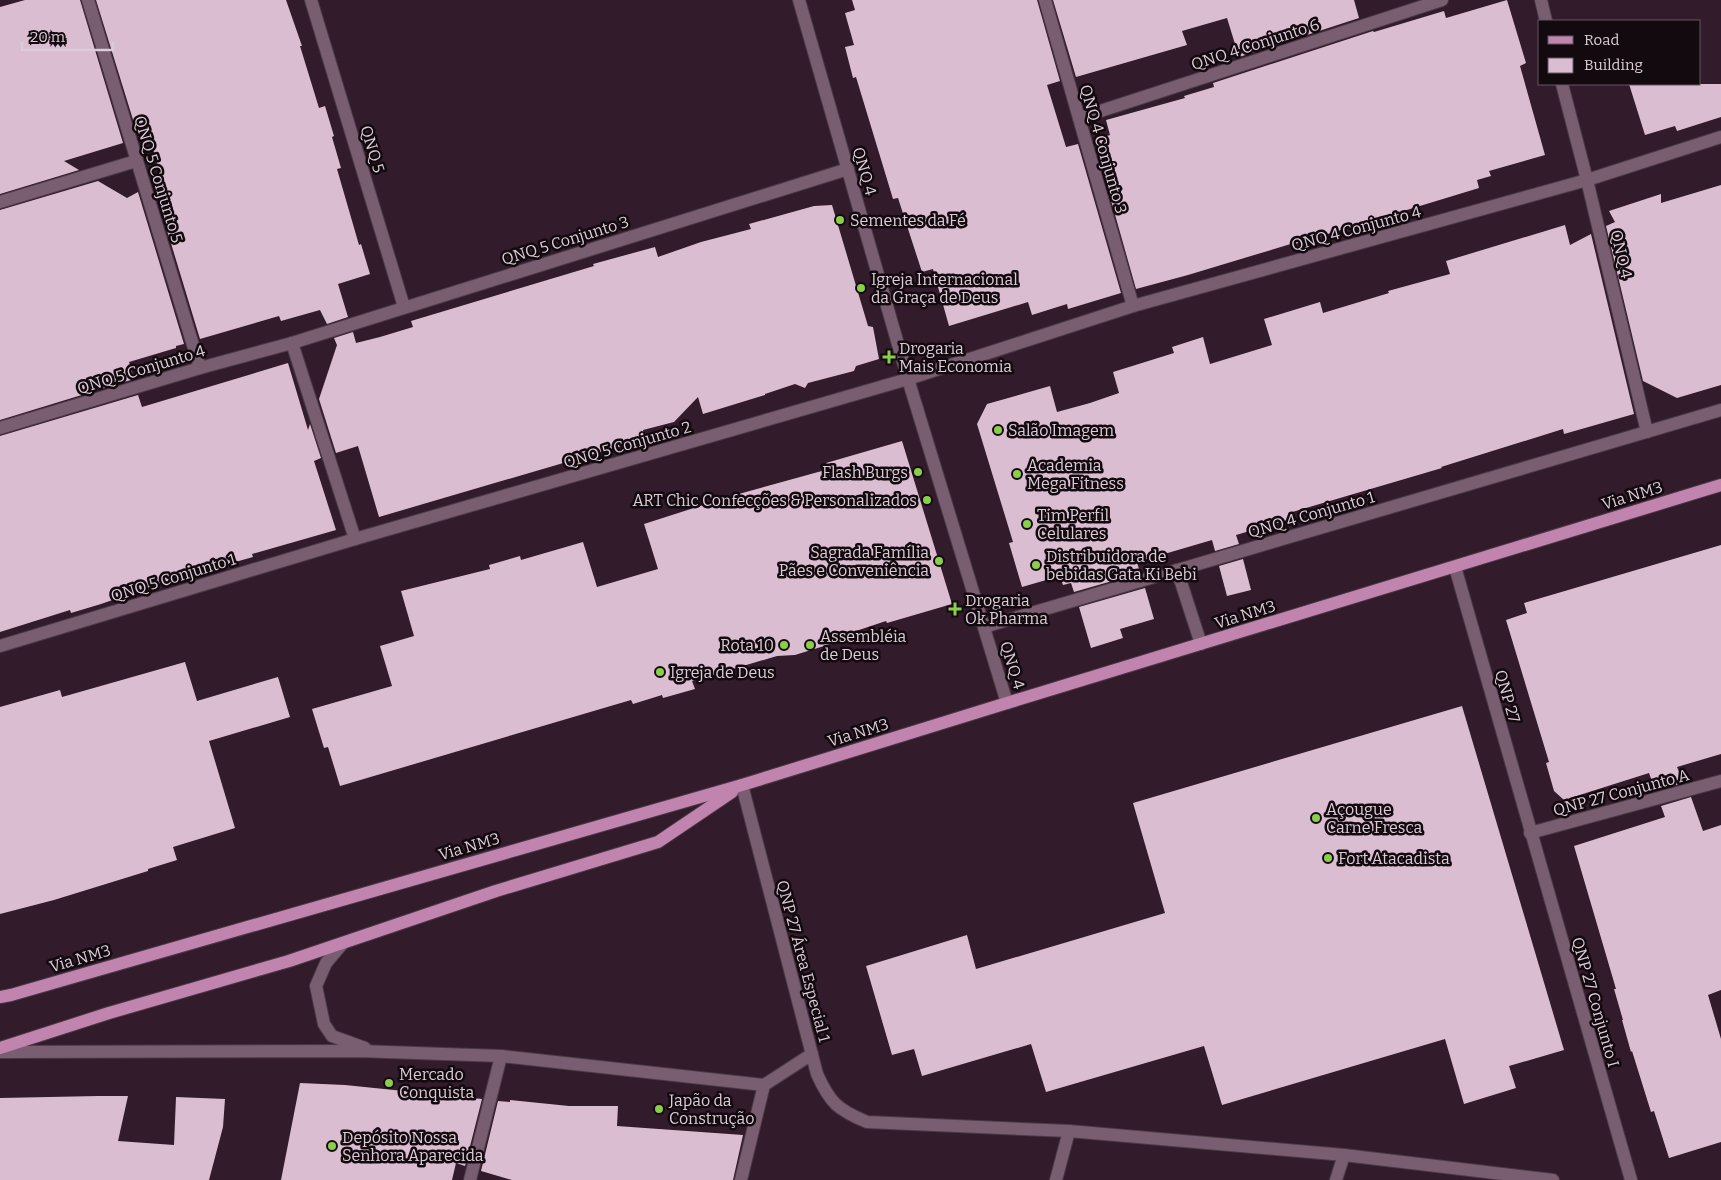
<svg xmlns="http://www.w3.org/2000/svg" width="1721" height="1180" font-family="Bitter,serif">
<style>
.building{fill:#dbbdd1}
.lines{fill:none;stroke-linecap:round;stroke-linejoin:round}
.minor-casing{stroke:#4c3946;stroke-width:14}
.major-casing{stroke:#4c3946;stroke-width:14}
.minor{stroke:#785e70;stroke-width:12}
.major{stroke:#c084af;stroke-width:12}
.poi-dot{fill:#8bce47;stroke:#130a10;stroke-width:2}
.labels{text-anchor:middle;stroke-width:5;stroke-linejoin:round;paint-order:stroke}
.street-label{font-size:16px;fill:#dcccd6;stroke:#130a10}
.poi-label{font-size:16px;fill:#dcccd6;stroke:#130a10;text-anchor:start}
</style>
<rect width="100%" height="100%" fill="#321b2b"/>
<g class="building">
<path d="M 25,0 L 80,0 L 123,143 L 64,161 L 79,170 L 0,194 L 0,7 Z"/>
<path d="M 96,0 L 286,0 L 302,46 L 300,46 L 319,108 L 325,106 L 334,136 L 332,137 L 341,168 L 337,169 L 359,245 L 361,244 L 370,274 L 338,284 L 348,317 L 327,324 L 320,310 L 281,321 L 279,316 L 200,339 L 153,184 L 162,180 L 149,135 L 139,139 Z"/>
<path d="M 852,0 L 1037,0 L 1060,81 L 1047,85 L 1066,147 L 1078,144 L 1121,293 L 1068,309 L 1067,304 L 1032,315 L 1028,302 L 949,326 L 933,269 L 922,272 L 898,198 L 893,199 L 856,77 L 853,78 L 845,47 L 854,45 L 845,13 L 855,10 Z"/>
<path d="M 1053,0 L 1354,0 L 1359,18 L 1239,57 L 1227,18 L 1182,31 L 1187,45 L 1076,77 Z"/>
<path d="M 1507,0 L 1526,63 L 1520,66 L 1545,155 L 1489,171 L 1491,176 L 1477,180 L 1479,188 L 1295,244 L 1294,243 L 1188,275 L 1136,289 L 1094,140 L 1110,135 L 1106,120 L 1185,98 L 1184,96 L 1214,87 L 1213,83 L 1373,31 L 1374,32 L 1444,11 L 1446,18 Z"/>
<path d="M 1629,84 L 1721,84 L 1721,117 L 1677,131 L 1675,126 L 1645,135 Z"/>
<path d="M 98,181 L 127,198 L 138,192 L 184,344 L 176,346 L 176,348 L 129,362 L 134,379 L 0,420 L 0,210 Z"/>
<path d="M 1721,185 L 1721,385 L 1677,398 L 1643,381 L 1606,226 L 1615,222 L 1609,211 L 1661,194 L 1661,203 Z"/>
<path d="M 832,205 L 868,326 L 873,327 L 879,359 L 856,366 L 854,371 L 808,383 L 805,388 L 795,384 L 765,394 L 765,395 L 703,414 L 698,397 L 674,422 L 643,430 L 645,439 L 379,517 L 358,446 L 336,453 L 319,399 L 337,345 L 334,338 L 353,332 L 356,343 L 380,337 L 413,327 L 411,321 L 594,266 L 593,264 L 655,247 L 658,257 L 701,242 L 751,229 L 749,224 L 814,206 Z"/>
<path d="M 1565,225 L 1570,245 L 1591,234 L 1634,414 L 1564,434 L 1563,429 L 1441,467 L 1442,468 L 1289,513 L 1291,519 L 1236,535 L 1239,544 L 1215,551 L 1212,540 L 1137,562 L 1140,573 L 1074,592 L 1071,583 L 1063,585 L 1060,576 L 1022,587 L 1009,543 L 1013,542 L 977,424 L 987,404 L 1050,386 L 1057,412 L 1090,403 L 1119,393 L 1113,372 L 1174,353 L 1172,347 L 1203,337 L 1210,364 L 1272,345 L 1264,319 L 1320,302 L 1323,313 L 1389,293 L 1388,291 L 1450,274 L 1446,261 Z"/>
<path d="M 288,363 L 308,430 L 310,424 L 321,458 L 314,461 L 336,530 L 252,554 L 253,557 L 161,583 L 101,604 L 71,613 L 70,610 L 0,632 L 0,436 L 138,395 L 142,407 Z"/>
<path d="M 902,441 L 952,604 L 887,623 L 886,621 L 838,637 L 837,642 L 795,655 L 777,656 L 692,681 L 695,689 L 663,698 L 662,695 L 633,704 L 631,700 L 340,786 L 328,747 L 324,748 L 312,709 L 392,686 L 380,646 L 414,636 L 401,591 L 490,569 L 489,565 L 520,556 L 521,560 L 583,542 L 597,587 L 658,569 L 644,524 L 728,497 L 829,469 L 826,463 Z"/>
<path d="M 1721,545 L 1721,754 L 1677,767 L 1684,783 L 1655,790 L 1649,773 L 1564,800 L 1554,791 L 1546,763 L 1549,762 L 1506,620 L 1527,613 L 1524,603 Z"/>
<path d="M 1243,559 L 1251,590 L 1227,596 L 1219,566 Z"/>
<path d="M 1145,588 L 1154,619 L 1120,629 L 1123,638 L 1091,648 L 1079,607 Z"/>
<path d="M 185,662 L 197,701 L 278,677 L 290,717 L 209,741 L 235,828 L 173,847 L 177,860 L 148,869 L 148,871 L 54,900 L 0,914 L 0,707 L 60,690 L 62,697 Z"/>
<path d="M 1462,706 L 1564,1050 L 1509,1066 L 1516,1088 L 1464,1104 L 1445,1039 L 1222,1105 L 1204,1046 L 1046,1092 L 1031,1044 L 922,1076 L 914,1049 L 892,1055 L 866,966 L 967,935 L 976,969 L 1165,913 L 1133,803 Z"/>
<path d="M 1691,797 L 1703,831 L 1721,825 L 1721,990 L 1708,995 L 1721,1039 L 1721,1142 L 1669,1158 L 1654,1111 L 1651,1112 L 1632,1051 L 1631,1052 L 1622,1020 L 1623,1020 L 1614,989 L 1616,989 L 1574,846 L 1665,817 L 1661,806 Z"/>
<path d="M 300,1083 L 345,1085 L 482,1099 L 465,1166 L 456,1163 L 452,1180 L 281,1180 Z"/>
<path d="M 98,1096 L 128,1096 L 118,1141 L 174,1145 L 176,1097 L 225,1099 L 223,1127 L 209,1180 L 0,1180 L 0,1098 Z"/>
<path d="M 510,1100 L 569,1106 L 618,1106 L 617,1126 L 743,1135 L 733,1180 L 512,1180 L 481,1171 L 498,1101 L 510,1102 Z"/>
</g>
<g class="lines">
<defs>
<g id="minor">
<path d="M 88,0 L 200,368"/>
<path d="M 311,0 L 404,307"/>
<path d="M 799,0 L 908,379 L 1007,703"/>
<path d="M 1045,0 L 1133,306"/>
<path d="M 1541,0 L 1546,21"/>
<path d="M 1562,84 L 1587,180 L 1647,432"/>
<path d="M 1079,118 L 1442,0"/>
<path d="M 0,202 L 136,161"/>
<path d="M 292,343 L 355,539"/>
<path d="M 0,428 L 200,368 L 292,343 L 848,169"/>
<path d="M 1455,567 L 1631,1180"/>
<path d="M 1177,570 L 1201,644"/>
<path d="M 984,627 L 1721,410"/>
<path d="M 0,646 L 355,539 L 908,379 L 1133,306 L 1587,180 L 1721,137"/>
<path d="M 742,785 L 817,1074 C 830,1103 838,1110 867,1122 L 1069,1131 L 1344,1155 L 1553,1180"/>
<path d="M 1530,833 L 1721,781"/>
<path d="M 343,943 L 326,963 L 316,986 L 324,1024 L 332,1036 L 365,1048"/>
<path d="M 0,1052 L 359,1051 L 501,1056 L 764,1085 L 812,1054"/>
<path d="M 470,1180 L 501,1056"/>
<path d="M 741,1180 L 764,1085"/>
<path d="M 1056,1180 L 1069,1131"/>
<path d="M 1336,1180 L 1344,1155"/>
</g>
<g id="major">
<path d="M 0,997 L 11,995 L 742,785 L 1007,703 L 1721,485"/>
<path d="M 0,1048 L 109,1013 L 289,961 L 496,891 L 658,842 L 732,792"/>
</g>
</defs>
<use href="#minor" class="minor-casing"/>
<use href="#major" class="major-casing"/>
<use href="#minor" class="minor"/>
<use href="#major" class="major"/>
</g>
<g class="poi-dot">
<circle cx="840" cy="220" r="5"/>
<circle cx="861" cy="288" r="5"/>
<path d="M886.5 349.5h5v5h5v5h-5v5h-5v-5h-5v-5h5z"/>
<circle cx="998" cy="430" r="5"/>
<circle cx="918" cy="472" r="5"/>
<circle cx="1017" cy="474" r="5"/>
<circle cx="927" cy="500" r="5"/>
<circle cx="1027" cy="524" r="5"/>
<circle cx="939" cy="561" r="5"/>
<circle cx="1036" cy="565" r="5"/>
<path d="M952.5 601.5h5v5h5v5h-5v5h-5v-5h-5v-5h5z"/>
<circle cx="784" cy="645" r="5"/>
<circle cx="810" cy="645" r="5"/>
<circle cx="660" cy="672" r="5"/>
<circle cx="1316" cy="818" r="5"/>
<circle cx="1328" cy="858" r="5"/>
<circle cx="389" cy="1083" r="5"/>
<circle cx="659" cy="1109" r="5"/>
<circle cx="332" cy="1146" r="5"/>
</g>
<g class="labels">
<g class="street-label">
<text transform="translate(1255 44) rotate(-18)" y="6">QNQ 4 Conjunto 6</text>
<text transform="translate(373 149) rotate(73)" y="6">QNQ 5</text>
<text transform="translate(1104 149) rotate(74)" y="6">QNQ 4 Conjunto 3</text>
<text transform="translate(865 171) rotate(74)" y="6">QNQ 4</text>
<text transform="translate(159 179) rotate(73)" y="6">QNQ 5 Conjunto 5</text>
<text transform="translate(1356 228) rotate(-15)" y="6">QNQ 4 Conjunto 4</text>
<text transform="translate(565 240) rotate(-17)" y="6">QNQ 5 Conjunto 3</text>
<text transform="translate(1622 254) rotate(77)" y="6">QNQ 4</text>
<text transform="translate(141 369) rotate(-17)" y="6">QNQ 5 Conjunto 4</text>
<text transform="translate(627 444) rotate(-16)" y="6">QNQ 5 Conjunto 2</text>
<text transform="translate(1632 495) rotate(-17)" y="6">Via NM3</text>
<text transform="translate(1311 514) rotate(-16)" y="6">QNQ 4 Conjunto 1</text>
<text transform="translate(173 577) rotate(-17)" y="6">QNQ 5 Conjunto 1</text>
<text transform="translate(1245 614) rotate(-17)" y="6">Via NM3</text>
<text transform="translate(1013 665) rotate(73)" y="6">QNQ 4</text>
<text transform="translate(1508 696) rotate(74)" y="6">QNP 27</text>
<text transform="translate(858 732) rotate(-17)" y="6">Via NM3</text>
<text transform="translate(1621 792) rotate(-15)" y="6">QNP 27 Conjunto A</text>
<text transform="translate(469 846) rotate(-16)" y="6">Via NM3</text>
<text transform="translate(80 958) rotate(-16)" y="6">Via NM3</text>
<text transform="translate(804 961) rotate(75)" y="6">QNP 27 Área Especial 1</text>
<text transform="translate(1596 1002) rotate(74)" y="6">QNP 27 Conjunto I</text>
</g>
<g class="poi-label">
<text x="850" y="226">Sementes da Fé</text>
<text x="871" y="285">Igreja Internacional<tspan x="871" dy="18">da Graça de Deus</tspan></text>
<text x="899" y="354">Drogaria<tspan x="899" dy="18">Mais Economia</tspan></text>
<text x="1008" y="436">Salão Imagem</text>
<text x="1027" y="471">Academia<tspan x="1027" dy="18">Mega Fitness</tspan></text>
<text x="908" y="478" text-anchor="end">Flash Burgs</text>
<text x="917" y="506" text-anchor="end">ART Chic Confecções &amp; Personalizados</text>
<text x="1037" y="521">Tim Perfil<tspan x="1037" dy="18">Celulares</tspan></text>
<text x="929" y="558" text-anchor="end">Sagrada Família<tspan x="929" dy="18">Pães e Conveniência</tspan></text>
<text x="1046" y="562">Distribuidora de<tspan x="1046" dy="18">bebidas Gata Ki Bebi</tspan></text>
<text x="965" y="606">Drogaria<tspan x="965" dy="18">Ok Pharma</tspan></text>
<text x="820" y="642">Assembléia<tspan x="820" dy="18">de Deus</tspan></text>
<text x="774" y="651" text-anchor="end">Rota 10</text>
<text x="670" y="678">Igreja de Deus</text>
<text x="1326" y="815">Açougue<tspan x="1326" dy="18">Carne Fresca</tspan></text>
<text x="1338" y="864">Fort Atacadista</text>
<text x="399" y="1080">Mercado<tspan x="399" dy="18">Conquista</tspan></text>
<text x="669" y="1106">Japão da<tspan x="669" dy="18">Construção</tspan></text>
<text x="342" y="1143">Depósito Nossa<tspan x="342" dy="18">Senhora Aparecida</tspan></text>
</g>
</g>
<rect x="1538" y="20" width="162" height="65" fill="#130a10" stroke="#63585f"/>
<rect x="1548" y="36" width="25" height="8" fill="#c084af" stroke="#63585f"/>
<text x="1584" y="45" font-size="15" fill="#dcccd6">Road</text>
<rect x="1548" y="58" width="25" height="15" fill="#dbbdd1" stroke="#63585f"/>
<text x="1584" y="70" font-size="15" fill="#dcccd6">Building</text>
<path d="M22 42v8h91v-8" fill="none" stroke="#dcccd6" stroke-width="2.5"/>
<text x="30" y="42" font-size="15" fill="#dcccd6" stroke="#130a10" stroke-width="4" paint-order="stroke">20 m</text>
</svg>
